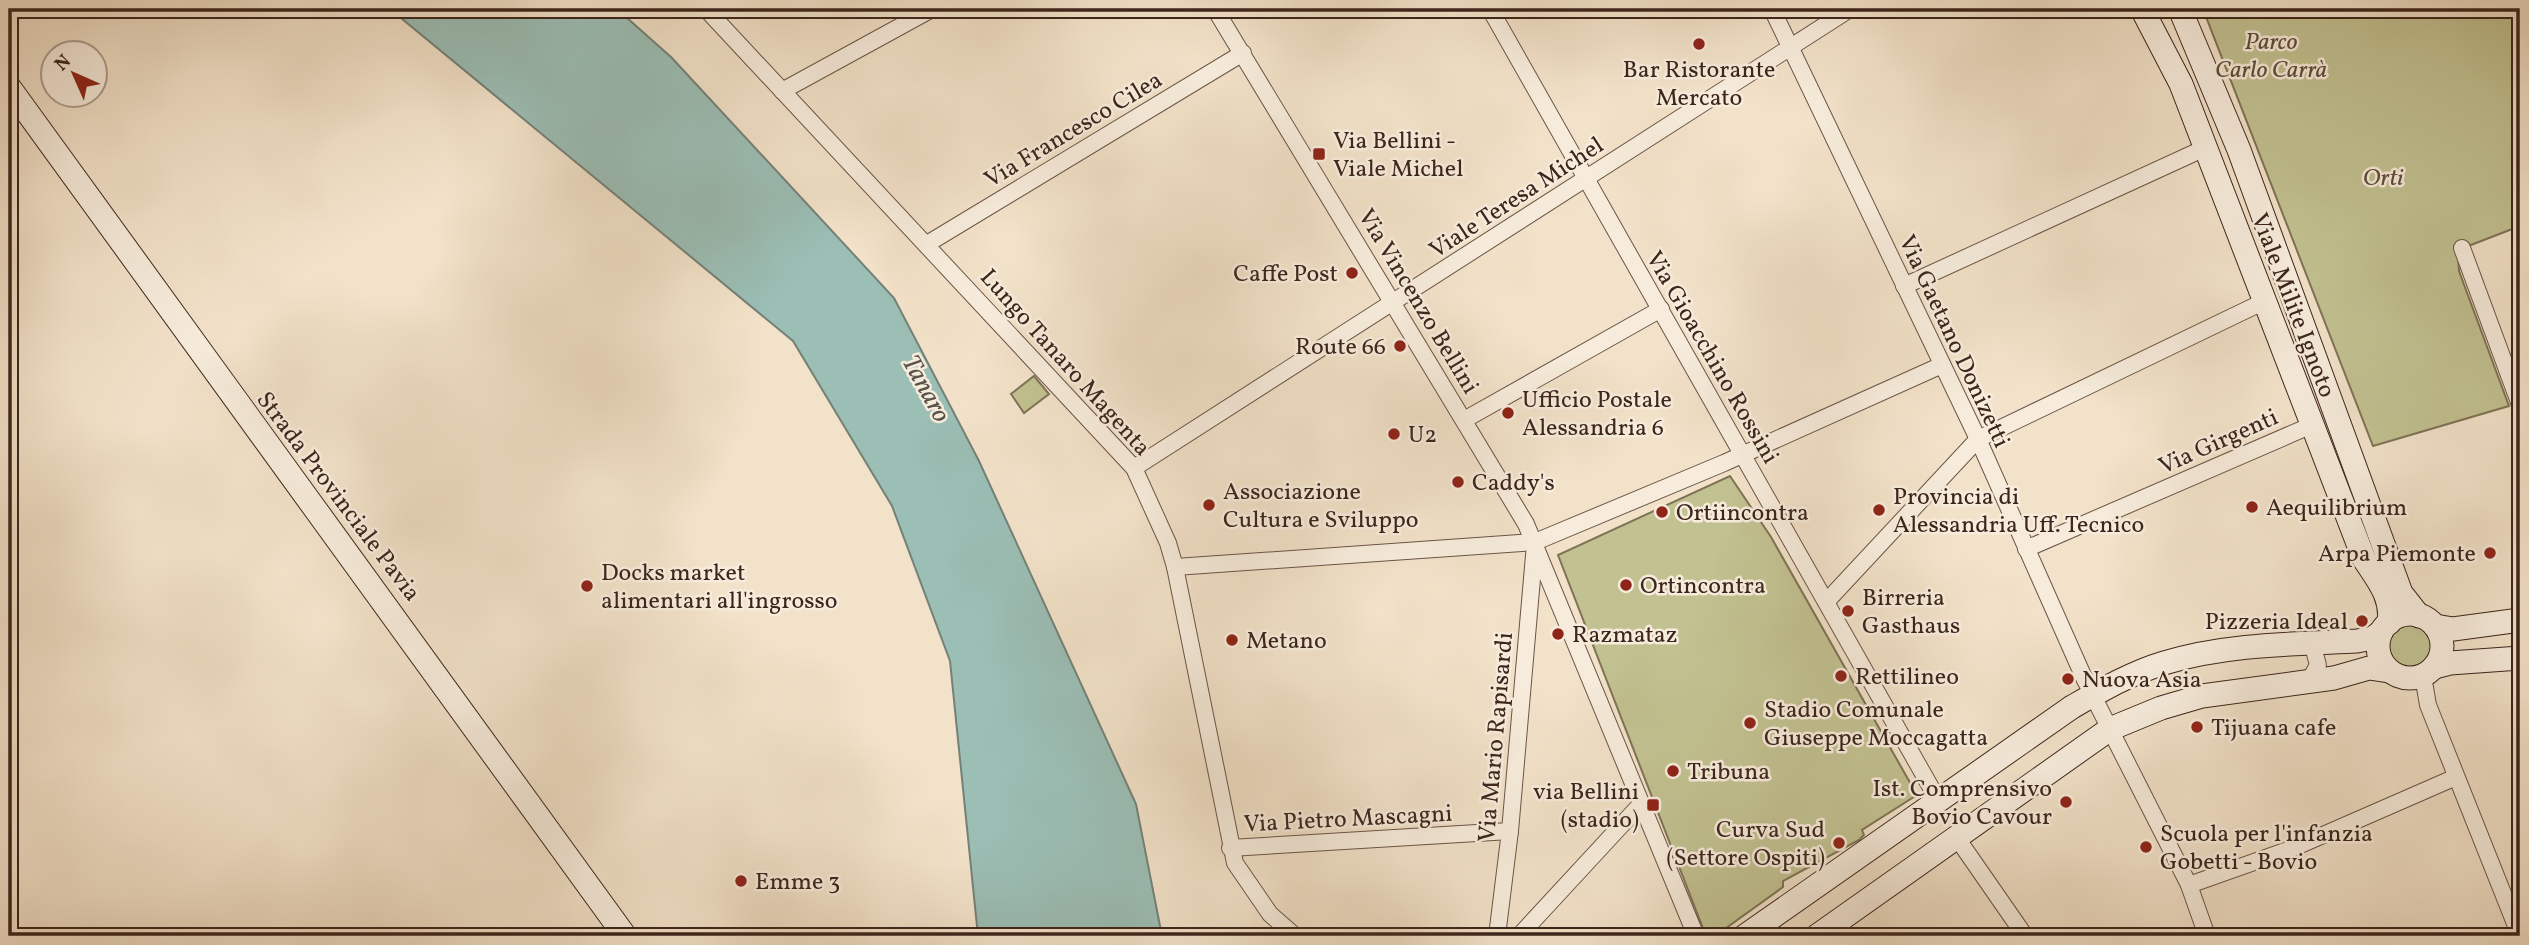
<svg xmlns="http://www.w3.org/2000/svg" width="2529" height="945" font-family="Vollkorn,serif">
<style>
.green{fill:#c2c191;stroke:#7f7356;stroke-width:2}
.water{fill:#9bbeb5;stroke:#758178;stroke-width:2}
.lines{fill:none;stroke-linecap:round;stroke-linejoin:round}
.street-casing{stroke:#6a5447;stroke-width:18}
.secondary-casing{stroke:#3c251c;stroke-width:25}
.street{stroke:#f7ecdc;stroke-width:16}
.secondary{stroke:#f7ecdc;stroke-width:23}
.poi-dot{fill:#8f2418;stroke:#f7ecdc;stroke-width:2.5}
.labels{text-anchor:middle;stroke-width:5;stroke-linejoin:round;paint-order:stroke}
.park-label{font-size:24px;font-style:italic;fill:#5e4c39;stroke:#f7ecdc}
.poi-label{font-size:24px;fill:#3c251c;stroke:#f7ecdc;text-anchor:start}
.street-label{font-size:24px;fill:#3c251c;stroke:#f7ecdc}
.water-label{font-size:26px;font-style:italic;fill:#58534a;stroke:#f7ecdc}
</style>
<rect width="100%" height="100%" fill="#f2e2c9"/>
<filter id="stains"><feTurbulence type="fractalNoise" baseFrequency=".00286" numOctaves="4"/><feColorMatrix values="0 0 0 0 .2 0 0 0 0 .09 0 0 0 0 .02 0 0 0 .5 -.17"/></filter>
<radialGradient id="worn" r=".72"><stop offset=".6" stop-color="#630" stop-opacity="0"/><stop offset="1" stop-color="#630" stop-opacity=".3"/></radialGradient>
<g class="green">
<path d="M 2203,9 L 2520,9 L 2520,226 L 2458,250 L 2459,271 L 2509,406 L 2373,446 Z"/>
<path d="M 1034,376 L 1049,394 L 1024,413 L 1011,394 Z"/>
<path d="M 1730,476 L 1771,537 L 1917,795 L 1862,830 L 1864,835 L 1859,840 L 1783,881 L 1783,887 L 1715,936 L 1706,936 L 1558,555 Z"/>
<circle cx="2410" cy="648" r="24"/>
</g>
<path class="water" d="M 390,9 L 617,9 L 671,57 L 894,298 L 979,461 L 1136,804 L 1162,936 L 978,936 L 950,661 L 892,506 L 793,341 Z"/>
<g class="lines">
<defs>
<g id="street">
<path d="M 706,9 L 1134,468 L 1168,543 L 1175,567 L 1235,863 L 1270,914 L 1295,936"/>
<path d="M 1215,9 L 1526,524 L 1696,936"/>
<path d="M 1490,9 L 1938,800"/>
<path d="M 1772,9 L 1978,439 L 2085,680 L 2189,885 L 2207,936"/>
<path d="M 782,91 L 932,9"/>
<path d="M 927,244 L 1243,53"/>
<path d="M 2462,248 L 2520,405"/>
<path d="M 1904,286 L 2205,148"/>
<path d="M 1464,420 L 1661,309"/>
<path d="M 1134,468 L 1850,9"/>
<path d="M 2026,549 L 2312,425"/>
<path d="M 1175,567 L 1535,542 L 1724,463 L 1942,365"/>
<path d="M 1827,601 L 1978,439 L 2265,301"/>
<path d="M 2423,676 L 2428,705 L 2520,936"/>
<path d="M 2309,681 L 2318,665 L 2312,643"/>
<path d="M 1957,838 L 2025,936"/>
<path d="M 1230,848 L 1510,831"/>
<path d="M 2189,885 L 2291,849 L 2456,777"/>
<path d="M 1497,936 L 1510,831 L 1535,544"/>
<path d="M 1519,936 L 1641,804"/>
</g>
<g id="secondary">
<path d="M 2142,9 L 2181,84 L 2364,559 C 2377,579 2393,597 2389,623"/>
<path d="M 2180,9 L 2239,150 L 2401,593 L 2419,616"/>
<path d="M 9,87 C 213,371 421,652 625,936"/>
<circle cx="2410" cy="646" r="32"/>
<path d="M 2435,626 L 2453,629 L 2520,620"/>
<path d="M 2434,667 L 2450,663 L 2520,658"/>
<path d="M 1745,936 L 2072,707 C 2102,690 2131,673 2164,663 C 2225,644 2294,644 2357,641 L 2373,638 L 2381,632"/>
<path d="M 1817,936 L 2110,729 L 2161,708 L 2202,696 L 2334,678 L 2369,668 L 2389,671"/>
</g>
</defs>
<use href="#street" class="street-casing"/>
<use href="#secondary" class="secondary-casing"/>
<use href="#street" class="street"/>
<use href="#secondary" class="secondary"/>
</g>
<g class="poi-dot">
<circle cx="1699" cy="44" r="7"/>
<rect x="1312" y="147" width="14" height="14" rx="3.5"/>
<circle cx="1352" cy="273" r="7"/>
<circle cx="1400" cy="346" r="7"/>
<circle cx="1508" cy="413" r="7"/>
<circle cx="1394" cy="434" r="7"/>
<circle cx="1458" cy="482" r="7"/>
<circle cx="1209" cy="505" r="7"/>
<circle cx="2252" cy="507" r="7"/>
<circle cx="1879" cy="510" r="7"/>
<circle cx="1662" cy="512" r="7"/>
<circle cx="2490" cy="553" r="7"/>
<circle cx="1626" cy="585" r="7"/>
<circle cx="587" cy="586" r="7"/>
<circle cx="1848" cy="611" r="7"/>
<circle cx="2362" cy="621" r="7"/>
<circle cx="1558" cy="634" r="7"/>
<circle cx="1232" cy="640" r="7"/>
<circle cx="1841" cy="676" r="7"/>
<circle cx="2068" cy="679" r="7"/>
<circle cx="1750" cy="723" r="7"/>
<circle cx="2197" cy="727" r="7"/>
<circle cx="1673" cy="771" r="7"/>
<circle cx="2066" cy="802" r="7"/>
<rect x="1646" y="798" width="14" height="14" rx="3.5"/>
<circle cx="1839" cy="843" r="7"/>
<circle cx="2146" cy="847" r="7"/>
<circle cx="741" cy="881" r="7"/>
</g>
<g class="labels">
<g class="park-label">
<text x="2271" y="49">Parco<tspan x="2271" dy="28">Carlo Carrà</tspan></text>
<text x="2383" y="185">Orti</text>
</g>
<g class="poi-label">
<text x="1699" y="77" text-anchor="middle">Bar Ristorante<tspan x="1699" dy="28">Mercato</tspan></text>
<text x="1333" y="148">Via Bellini -<tspan x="1333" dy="28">Viale Michel</tspan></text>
<text x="1338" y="281" text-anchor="end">Caffe Post</text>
<text x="1386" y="354" text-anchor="end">Route 66</text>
<text x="1522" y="407">Ufficio Postale<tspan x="1522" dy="28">Alessandria 6</tspan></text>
<text x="1408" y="442">U2</text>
<text x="1472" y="490">Caddy's</text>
<text x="1223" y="499">Associazione<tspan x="1223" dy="28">Cultura e Sviluppo</tspan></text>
<text x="1893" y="504">Provincia di<tspan x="1893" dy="28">Alessandria Uff. Tecnico</tspan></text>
<text x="2266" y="515">Aequilibrium</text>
<text x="1676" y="520">Ortiincontra</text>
<text x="2476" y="561" text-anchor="end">Arpa Piemonte</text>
<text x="601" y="580">Docks market<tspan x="601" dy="28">alimentari all'ingrosso</tspan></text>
<text x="1640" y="593">Ortincontra</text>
<text x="1862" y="605">Birreria<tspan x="1862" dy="28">Gasthaus</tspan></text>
<text x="2348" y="629" text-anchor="end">Pizzeria Ideal</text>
<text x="1572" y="642">Razmataz</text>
<text x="1246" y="648">Metano</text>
<text x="1855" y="684">Rettilineo</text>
<text x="2082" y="687">Nuova Asia</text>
<text x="1764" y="717">Stadio Comunale<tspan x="1764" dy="28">Giuseppe Moccagatta</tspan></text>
<text x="2211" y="735">Tijuana cafe</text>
<text x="1687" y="779">Tribuna</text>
<text x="2052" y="796" text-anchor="end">Ist. Comprensivo<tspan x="2052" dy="28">Bovio Cavour</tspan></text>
<text x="1639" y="799" text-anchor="end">via Bellini<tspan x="1639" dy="28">(stadio)</tspan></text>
<text x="1825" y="837" text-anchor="end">Curva Sud<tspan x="1825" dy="28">(Settore Ospiti)</tspan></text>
<text x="2160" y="841">Scuola per l'infanzia<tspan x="2160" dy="28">Gobetti - Bovio</tspan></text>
<text x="755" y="889">Emme 3</text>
</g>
<g class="street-label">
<text transform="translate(1073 129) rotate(-31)" y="8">Via Francesco Cilea</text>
<text transform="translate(1516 197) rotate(-33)" y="8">Viale Teresa Michel</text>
<text transform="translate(1419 301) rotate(59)" y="8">Via Vincenzo Bellini</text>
<text transform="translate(2294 305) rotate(69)" y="8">Viale Milite Ignoto</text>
<text transform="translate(1955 341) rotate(65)" y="8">Via Gaetano Donizetti</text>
<text transform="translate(1713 357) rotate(60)" y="8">Via Gioacchino Rossini</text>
<text transform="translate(1066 362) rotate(48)" y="8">Lungo Tanaro Magenta</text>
<text transform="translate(2218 441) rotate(-24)" y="8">Via Girgenti</text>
<text transform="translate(339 496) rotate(53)" y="8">Strada Provinciale Pavia</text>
<text transform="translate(1495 737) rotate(-85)" y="8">Via Mario Rapisardi</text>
<text transform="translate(1348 818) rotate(-3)" y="8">Via Pietro Mascagni</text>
</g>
<g class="water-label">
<text transform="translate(927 388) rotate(61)" y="9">Tanaro</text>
</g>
</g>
<rect width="2529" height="945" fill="none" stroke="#f2e2c9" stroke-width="35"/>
<rect x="10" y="10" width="2508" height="924" fill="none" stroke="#3c251c" stroke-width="3.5"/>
<rect x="18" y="18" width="2494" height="910" fill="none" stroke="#3c251c" stroke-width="2"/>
<g transform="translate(74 74) rotate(315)"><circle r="33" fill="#f7ecdc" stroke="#ac9c8f" stroke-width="2"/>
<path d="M0-5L12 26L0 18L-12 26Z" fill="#8f2418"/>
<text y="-10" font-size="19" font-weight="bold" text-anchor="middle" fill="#3c251c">N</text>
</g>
<rect width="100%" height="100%" filter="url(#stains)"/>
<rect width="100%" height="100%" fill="url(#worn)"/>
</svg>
